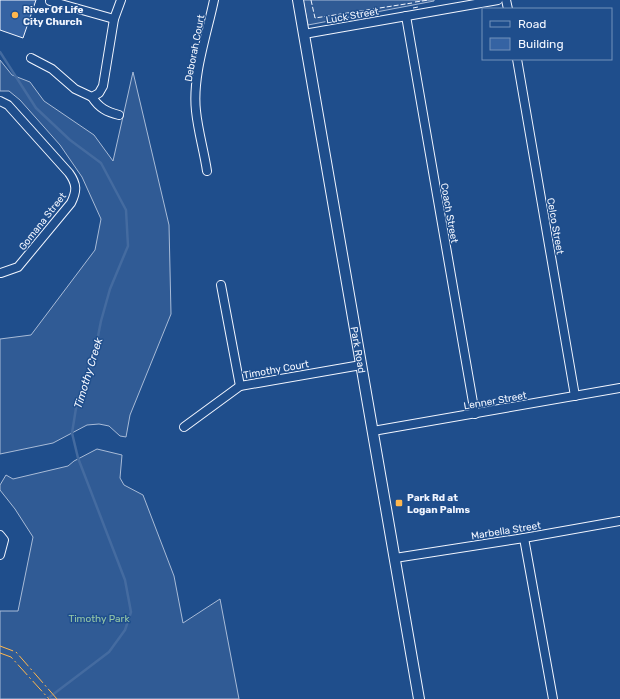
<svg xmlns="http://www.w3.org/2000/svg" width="620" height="699" font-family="Rubik,sans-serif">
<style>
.built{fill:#305b95;stroke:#a8bbd7}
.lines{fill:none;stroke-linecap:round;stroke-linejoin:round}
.stream{stroke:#446ba0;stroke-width:2.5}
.building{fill:#3563a3;stroke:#f2f6ff}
.minor-casing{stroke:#f2f6ff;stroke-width:10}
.tertiary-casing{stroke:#f2f6ff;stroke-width:12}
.minor{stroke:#1f4e8c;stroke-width:8}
.tertiary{stroke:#1f4e8c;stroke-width:10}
.fence{stroke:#f2f6ff;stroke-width:1;stroke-dasharray:5 2;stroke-linecap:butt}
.power{stroke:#ffb74d;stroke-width:1;stroke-dasharray:14 3 2 3;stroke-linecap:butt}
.poi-dot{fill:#ffb74d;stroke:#1f4e8c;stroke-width:1.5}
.labels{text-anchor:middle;stroke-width:3;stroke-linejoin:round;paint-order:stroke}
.poi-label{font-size:10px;font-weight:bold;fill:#f2f6ff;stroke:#1f4e8c;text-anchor:start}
.street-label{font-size:10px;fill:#f2f6ff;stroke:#1f4e8c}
.park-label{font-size:10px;fill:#97c8a6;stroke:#1f4e8c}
.water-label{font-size:11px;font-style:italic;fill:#f2f6ff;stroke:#1f4e8c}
</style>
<rect width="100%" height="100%" fill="#1f4e8c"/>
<g class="built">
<path d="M 303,0 L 434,0 L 434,1 L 308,25 Z"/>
<path d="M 0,60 L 12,75 L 30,82 L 44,101 L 94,135 L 113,161 L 133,72 L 169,225 L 171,314 L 130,415 L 126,437 L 120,436 L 109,426 L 99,424 L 87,425 L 53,443 L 0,454 L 0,339 L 31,335 L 95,250 L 101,219 L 82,177 L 60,145 L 20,100 L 9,91 L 0,91 Z"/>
<path d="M 97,449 L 122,455 L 120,478 L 124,485 L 143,495 L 174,576 L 183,623 L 220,599 L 239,699 L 0,699 L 0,611 L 18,611 L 33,537 L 15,509 L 0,490 L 0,485 L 6,475 L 13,479 L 68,466 L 74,461 Z"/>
</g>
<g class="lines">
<path class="stream" d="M 0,52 L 36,108 L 70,140 L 101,163 L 126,210 L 128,246 L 110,289 L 101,321 L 93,361 L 77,402 L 72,433 L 78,458 L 125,580 L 131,612 L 125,630 L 109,652 L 47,699"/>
</g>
<path class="building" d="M 0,0 L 36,0 L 23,38 L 0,30 Z"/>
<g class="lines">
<defs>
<g id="minor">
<path d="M 506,0 L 508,9"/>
<path d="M 50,1 L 114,19"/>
<path d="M 406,16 L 475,414"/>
<path d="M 304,34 L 498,0"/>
<path d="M 31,58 L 52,69 L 75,89 L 92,97 L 99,93 L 103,86 L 114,19 L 121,0"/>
<path d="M 517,59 L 575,396"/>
<path d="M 92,97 C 99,108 107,112 119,115"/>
<path d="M 0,101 L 8,105 L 69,173 C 77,184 77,191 71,203 L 18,267 L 1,273"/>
<path d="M 207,171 C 204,151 198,131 196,111 C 192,76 207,34 214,0"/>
<path d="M 221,285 L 240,386"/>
<path d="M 184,427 L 240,386 L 361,365"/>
<path d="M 373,431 L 620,388"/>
<path d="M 0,535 L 4,540 L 0,555"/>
<path d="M 524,538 L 553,699"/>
<path d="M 395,558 L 524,538 L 620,521"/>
</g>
<g id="tertiary">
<path id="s1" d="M 298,0 L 419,699"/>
</g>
</defs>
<use href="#minor" class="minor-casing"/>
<use href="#tertiary" class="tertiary-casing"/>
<use href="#minor" class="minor"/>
<use href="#tertiary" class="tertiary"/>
<g class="fence">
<path d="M 311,0 L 315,18 L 412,3"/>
<path d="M 415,2 L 429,0"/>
<path d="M 413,8 L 418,7"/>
</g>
<g class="power">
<path d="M 0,646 L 16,652 L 57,699"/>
<path d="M 0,653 L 11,657 L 49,699"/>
</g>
</g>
<g class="poi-dot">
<circle cx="15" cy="15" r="4"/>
<rect x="395" y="499" width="8" height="8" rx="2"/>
</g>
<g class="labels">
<g class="poi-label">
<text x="23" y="13">River Of Life<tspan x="23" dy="12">City Church</tspan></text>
<text x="407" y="501">Park Rd at<tspan x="407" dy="12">Logan Palms</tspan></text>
</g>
<g class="street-label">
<text transform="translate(352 15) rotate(-10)" y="4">Luck Street</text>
<text transform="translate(194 48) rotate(-79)" y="4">Deborah Court</text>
<text transform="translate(450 213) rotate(80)" y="4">Coach Street</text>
<text transform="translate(42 221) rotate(-52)" y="4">Gomana Street</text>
<text transform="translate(556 226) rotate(80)" y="4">Celco Street</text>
<text dy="4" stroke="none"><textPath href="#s1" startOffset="355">Park Road</textPath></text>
<text transform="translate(276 369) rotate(-10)" y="4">Timothy Court</text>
<text transform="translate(495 400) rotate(-10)" y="4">Lenner Street</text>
<text transform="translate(506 530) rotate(-9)" y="4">Marbella Street</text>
</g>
<g class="park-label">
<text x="99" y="622">Timothy Park</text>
</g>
<g class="water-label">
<text transform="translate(88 373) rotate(-73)" y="4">Timothy Creek</text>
</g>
</g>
<rect x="482" y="8" width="130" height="52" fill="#1f4e8c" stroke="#7391ba"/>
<rect x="490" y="21" width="20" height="6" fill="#1f4e8c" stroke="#7391ba"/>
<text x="518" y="28" font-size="12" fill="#f2f6ff">Road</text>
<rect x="490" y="38" width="20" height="12" fill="#3563a3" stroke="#7391ba"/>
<text x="518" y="48" font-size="12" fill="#f2f6ff">Building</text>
</svg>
